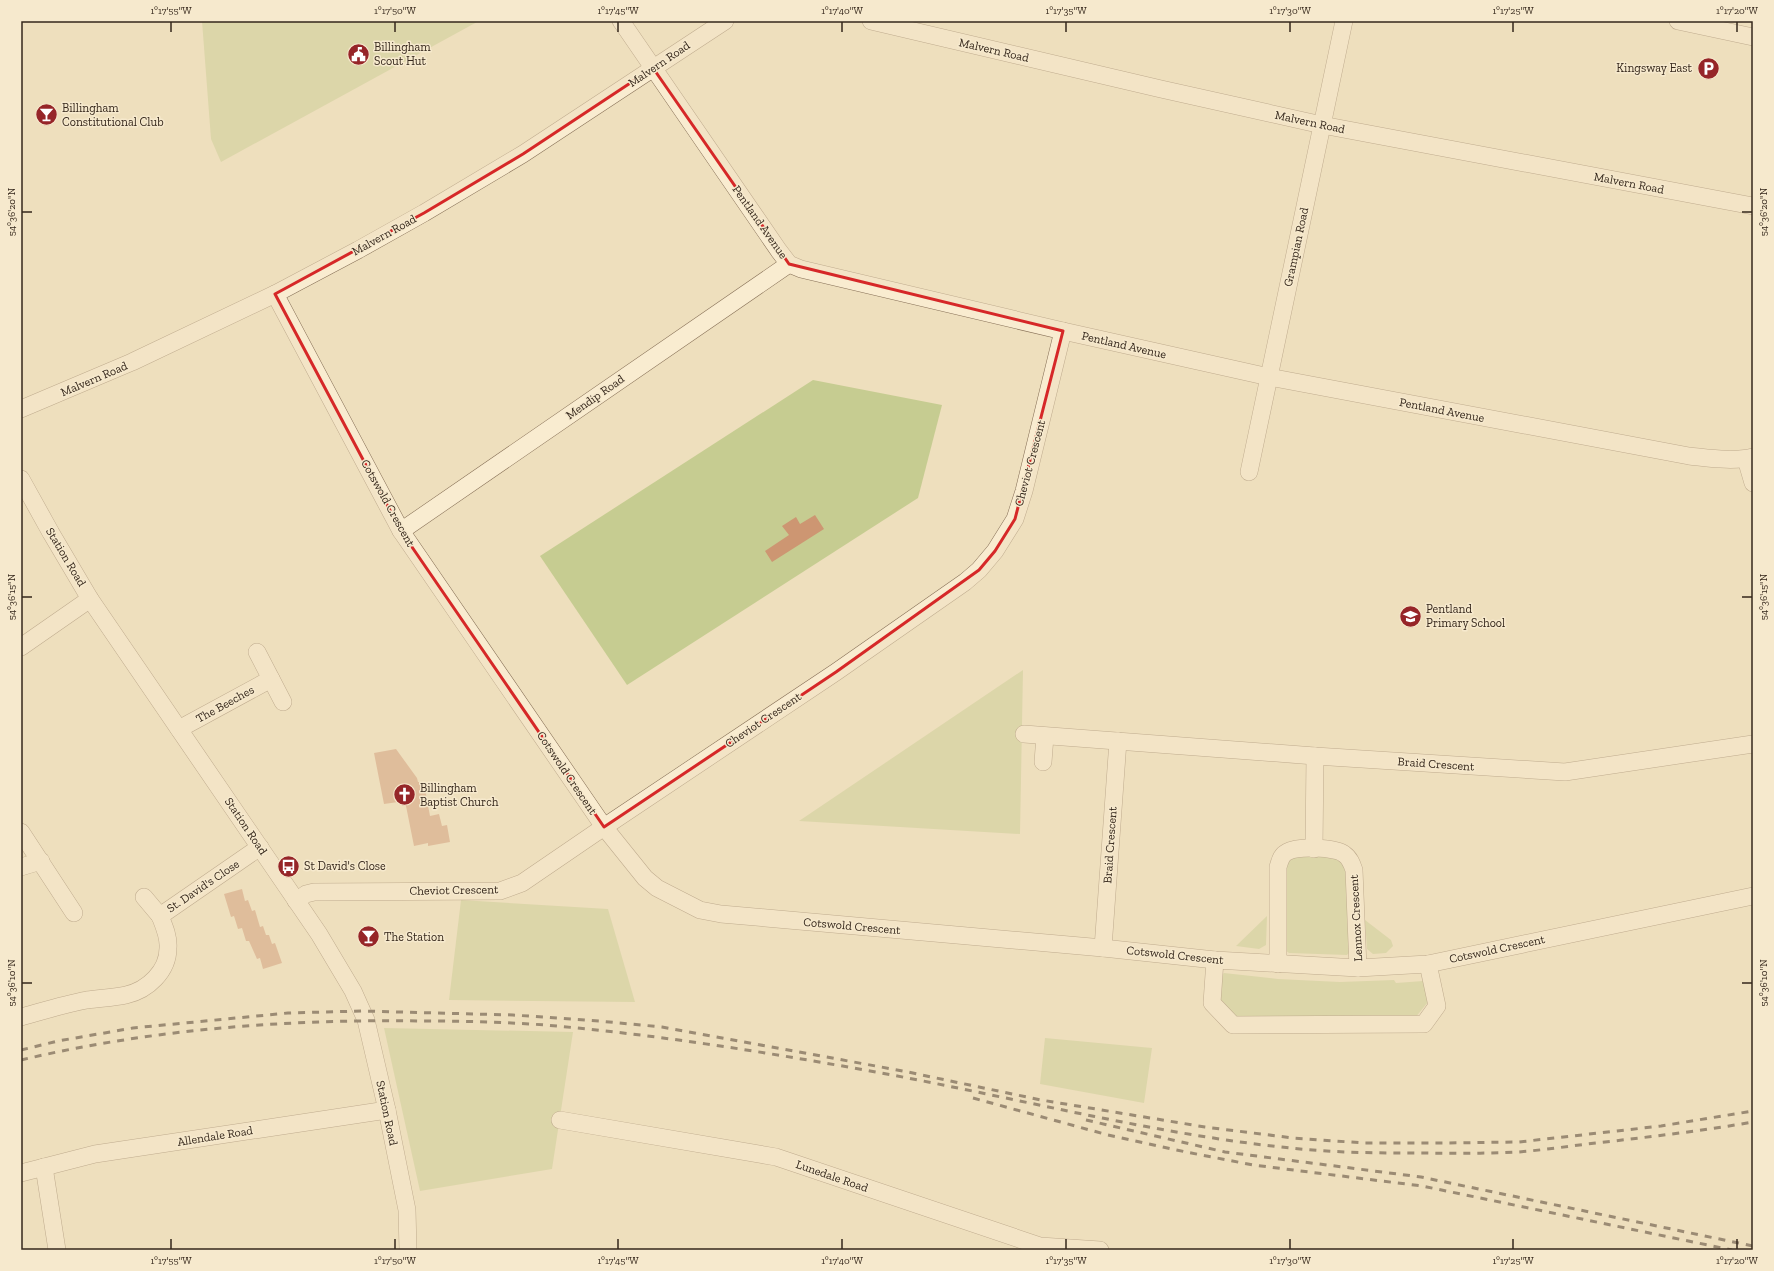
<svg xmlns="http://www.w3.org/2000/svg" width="1774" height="1271" font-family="'Zilla Slab',serif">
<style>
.green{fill:#c6cc91}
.building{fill:#cd9672}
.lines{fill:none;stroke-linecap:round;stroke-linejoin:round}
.minor-casing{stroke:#866f56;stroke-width:18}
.minor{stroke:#f9ecd0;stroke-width:17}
.rail{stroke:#35271b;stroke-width:3;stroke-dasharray:7 7;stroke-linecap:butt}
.marked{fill:none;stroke:#d62828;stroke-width:3;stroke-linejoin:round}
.ticks{fill:none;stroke:#35271b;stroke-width:1.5}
.labels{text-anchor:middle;stroke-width:3;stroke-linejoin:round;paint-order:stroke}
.poi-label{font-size:12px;fill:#35271b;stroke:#f6e9cd;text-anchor:start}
.street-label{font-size:12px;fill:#35271b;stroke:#f6e9cd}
.neatline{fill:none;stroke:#35271b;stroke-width:1.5}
.ticks-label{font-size:10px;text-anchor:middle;fill:#35271b}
</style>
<rect width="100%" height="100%" fill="#eedfbd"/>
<g class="green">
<path d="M 202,21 L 476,21 L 477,22 L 221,162 L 211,139 Z"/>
<path d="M 813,380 L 942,405 L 918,498 L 627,685 L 540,556 Z"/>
<path d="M 1023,670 L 1020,834 L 799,821 Z"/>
<path d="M 1296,856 L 1337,857 L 1344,865 L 1348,877 L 1352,949 L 1347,955 L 1289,953 L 1285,950 L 1284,867 L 1289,860 Z"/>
<path d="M 461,900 L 608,909 L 635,1002 L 449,1000 Z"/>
<path d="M 1267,916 L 1266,945 L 1259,949 L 1236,946 Z"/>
<path d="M 1365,920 L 1391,940 L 1393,946 L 1386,953 L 1373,954 L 1367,949 Z"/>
<path d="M 1224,973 L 1278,979 L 1340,982 L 1394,980 L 1396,983 L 1423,981 L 1428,1002 L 1415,1018 L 1231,1020 L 1217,999 L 1219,977 Z"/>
<path d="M 384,1028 L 573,1032 L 552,1169 L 420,1191 Z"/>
<path d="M 1045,1038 L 1152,1048 L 1144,1103 L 1040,1084 Z"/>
</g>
<g class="building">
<path d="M 815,515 L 824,529 L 772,562 L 765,551 L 789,535 L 782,526 L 796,517 L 800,524 Z"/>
<path d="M 396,749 L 417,778 L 418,782 L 421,782 L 422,790 L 425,789 L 430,816 L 439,814 L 442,826 L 447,825 L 450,842 L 428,846 L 428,843 L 414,846 L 405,801 L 384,804 L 374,753 Z"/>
<path d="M 242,889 L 245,901 L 248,900 L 252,911 L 255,910 L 260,927 L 263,926 L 266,935 L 269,935 L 272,944 L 275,943 L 282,963 L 263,969 L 260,958 L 257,959 L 249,941 L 246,941 L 242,928 L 238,929 L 234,916 L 231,917 L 224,894 Z"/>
</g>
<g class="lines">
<defs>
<g id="minor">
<path d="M 621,21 L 779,251 L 789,264 L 801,269 L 1063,331 L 1269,377 L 1689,456 C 1709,458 1733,462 1753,457"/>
<path d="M 871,21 L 1161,89 L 1322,125 L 1753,206"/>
<path d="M 1678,21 L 1753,37"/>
<path d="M 275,294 L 401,531 L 604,827 L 645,878 L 657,888 L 700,910 L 721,914 L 1103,948 L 1215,960 L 1358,968 L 1428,964 L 1753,896"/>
<path d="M 21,409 L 132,362 L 275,294 L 358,250 L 424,213 L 523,154 L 725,21"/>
<path d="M 1746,459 L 1753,483"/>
<path d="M 1249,472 L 1344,21"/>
<path d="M 21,479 L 51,533 L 90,599 L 319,934 L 353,991 L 366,1020 L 387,1110 L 407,1210 L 408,1250"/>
<path d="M 401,531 L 789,264"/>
<path d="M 21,647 L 90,599"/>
<path d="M 257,652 L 283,702"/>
<path d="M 179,729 L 271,679"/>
<path d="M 1024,734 L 1315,756 L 1565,772 L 1753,744"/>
<path d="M 1043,762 L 1045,736"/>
<path d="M 21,832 L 74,913"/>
<path d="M 1314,849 L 1315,756"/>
<path d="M 21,867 L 41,861"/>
<path d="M 144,897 L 160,916"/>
<path d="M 296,901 L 306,894 L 314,892 L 500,891 L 522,883 L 604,827 L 836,672 L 965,582 L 979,570 L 995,551 L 1015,519 L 1024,491 L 1063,331"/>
<path d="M 1103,948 L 1118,741"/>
<path d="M 1215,960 L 1212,1003 L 1233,1025 L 1424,1024 L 1437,1006 L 1428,964"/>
<path d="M 1278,964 L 1278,867 C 1280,861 1281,855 1287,852 C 1297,846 1336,847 1344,854 C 1350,858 1352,864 1354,870 L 1358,968"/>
<path d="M 21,1017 C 43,1011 65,1004 87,1000 C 100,998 113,998 126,995 C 148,990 168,971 168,948 C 169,937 164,926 160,916 L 260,847"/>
<path d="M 560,1120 L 776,1157 L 1040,1246 L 1100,1250"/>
<path d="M 44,1167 L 57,1250"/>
<path d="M 21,1173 L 95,1154 L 387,1110"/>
</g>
</defs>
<use href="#minor" class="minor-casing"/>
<use href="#minor" class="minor"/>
<g class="rail">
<path d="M 21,1050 L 58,1041 L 133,1028 L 288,1013 L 362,1011 L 513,1015 L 599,1021 L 662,1027 L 903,1071 L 1041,1100 L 1205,1127 L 1293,1138 L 1364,1143 L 1444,1143 L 1519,1142 L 1661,1126 L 1753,1111"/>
<path d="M 21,1060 C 152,1029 287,1019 422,1021 C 463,1021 504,1022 545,1025 C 661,1035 778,1054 892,1075 C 1025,1100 1155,1134 1290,1148 C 1327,1152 1366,1153 1404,1153 C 1442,1153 1480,1154 1518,1152 C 1544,1150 1570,1146 1596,1143 C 1649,1137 1701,1131 1753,1122"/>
<path d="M 973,1098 L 1108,1135 L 1186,1152 L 1253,1165 L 1422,1186 L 1732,1250"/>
<path d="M 1086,1120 L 1225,1152 L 1421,1177 L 1753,1246"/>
</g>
</g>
<path d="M0 0H1774V1271H0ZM 653,68 L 789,264 L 1063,331 L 1015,519 L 995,551 L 979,570 L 836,672 L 604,827 L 401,531 L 275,294 L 424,213 L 523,154 Z" fill="#eedfbd" fill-opacity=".55" fill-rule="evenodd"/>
<path class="marked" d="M 653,68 L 789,264 L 1063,331 L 1015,519 L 995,551 L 979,570 L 836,672 L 604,827 L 401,531 L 275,294 L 424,213 L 523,154 Z"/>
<path class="ticks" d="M 171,22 L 171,32M 395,22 L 395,32M 618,22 L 618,32M 842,22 L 842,32M 1066,22 L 1066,32M 1290,22 L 1290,32M 1513,22 L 1513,32M 1737,22 L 1737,32M 22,212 L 32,212M 1742,212 L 1752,212M 22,597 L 32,597M 1742,597 L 1752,597M 22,983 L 32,983M 1742,983 L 1752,983M 171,1239 L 171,1249M 395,1239 L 395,1249M 618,1239 L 618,1249M 842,1239 L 842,1249M 1066,1239 L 1066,1249M 1290,1239 L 1290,1249M 1513,1239 L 1513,1249M 1737,1239 L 1737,1249"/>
<defs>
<symbol id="civic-disc" viewBox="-11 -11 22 22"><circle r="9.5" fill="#962528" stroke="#f6e9cd"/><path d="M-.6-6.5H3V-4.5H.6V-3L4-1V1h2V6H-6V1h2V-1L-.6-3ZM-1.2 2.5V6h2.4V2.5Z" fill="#fff"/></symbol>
<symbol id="parking-disc" viewBox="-11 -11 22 22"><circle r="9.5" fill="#962528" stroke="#f6e9cd"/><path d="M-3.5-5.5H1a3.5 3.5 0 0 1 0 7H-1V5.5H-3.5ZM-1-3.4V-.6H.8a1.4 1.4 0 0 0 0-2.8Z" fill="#fff"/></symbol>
<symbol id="bar-disc" viewBox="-11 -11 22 22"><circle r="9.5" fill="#962528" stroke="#f6e9cd"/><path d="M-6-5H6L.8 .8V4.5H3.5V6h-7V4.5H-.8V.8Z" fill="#fff"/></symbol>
<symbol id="school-disc" viewBox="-11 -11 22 22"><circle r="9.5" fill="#962528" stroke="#f6e9cd"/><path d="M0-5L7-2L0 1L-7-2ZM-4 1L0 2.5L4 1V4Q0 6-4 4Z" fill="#fff"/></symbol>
<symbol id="church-disc" viewBox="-11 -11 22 22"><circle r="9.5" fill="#962528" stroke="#f6e9cd"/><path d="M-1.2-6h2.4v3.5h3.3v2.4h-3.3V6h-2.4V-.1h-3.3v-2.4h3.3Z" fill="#fff"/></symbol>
<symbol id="bus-disc" viewBox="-11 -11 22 22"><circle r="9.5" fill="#962528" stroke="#f6e9cd"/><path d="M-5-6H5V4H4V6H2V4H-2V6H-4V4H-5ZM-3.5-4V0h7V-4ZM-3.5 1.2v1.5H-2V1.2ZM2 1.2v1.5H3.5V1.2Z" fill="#fff"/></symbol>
</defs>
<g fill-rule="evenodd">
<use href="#civic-disc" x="346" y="42" width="25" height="25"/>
<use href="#parking-disc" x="1696" y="56" width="25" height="25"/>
<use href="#bar-disc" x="34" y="102" width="25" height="25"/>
<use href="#school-disc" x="1398" y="604" width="25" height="25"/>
<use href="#church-disc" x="392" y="782" width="25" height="25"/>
<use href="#bus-disc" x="276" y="854" width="25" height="25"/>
<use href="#bar-disc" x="356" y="924" width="25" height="25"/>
</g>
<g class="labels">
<g class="poi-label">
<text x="374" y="51">Billingham<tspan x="374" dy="14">Scout Hut</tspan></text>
<text x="1692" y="72" text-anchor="end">Kingsway East</text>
<text x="62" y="112">Billingham<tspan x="62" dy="14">Constitutional Club</tspan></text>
<text x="1426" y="613">Pentland<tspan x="1426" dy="14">Primary School</tspan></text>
<text x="420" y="792">Billingham<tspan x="420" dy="14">Baptist Church</tspan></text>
<text x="304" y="870">St David's Close</text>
<text x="384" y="941">The Station</text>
</g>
<g class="street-label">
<text transform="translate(994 50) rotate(13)" y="4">Malvern Road</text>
<text transform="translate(659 64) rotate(-34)" y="4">Malvern Road</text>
<text transform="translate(1310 122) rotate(12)" y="4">Malvern Road</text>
<text transform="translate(1629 183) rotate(11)" y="4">Malvern Road</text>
<text transform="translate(760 222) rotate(55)" y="4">Pentland Avenue</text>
<text transform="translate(384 235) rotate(-29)" y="4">Malvern Road</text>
<text transform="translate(1296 247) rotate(-78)" y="4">Grampian Road</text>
<text transform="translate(1124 345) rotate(13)" y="4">Pentland Avenue</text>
<text transform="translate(94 379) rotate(-23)" y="4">Malvern Road</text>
<text transform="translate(595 397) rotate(-35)" y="4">Mendip Road</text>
<text transform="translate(1442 410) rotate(11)" y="4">Pentland Avenue</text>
<text transform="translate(1030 463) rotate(-75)" y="4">Cheviot Crescent</text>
<text transform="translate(388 503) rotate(61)" y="4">Cotswold Crescent</text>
<text transform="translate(66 557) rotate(59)" y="4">Station Road</text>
<text transform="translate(225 704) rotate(-29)" y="4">The Beeches</text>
<text transform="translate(763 720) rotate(-34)" y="4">Cheviot Crescent</text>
<text transform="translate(1436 764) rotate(4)" y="4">Braid Crescent</text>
<text transform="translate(567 773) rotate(56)" y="4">Cotswold Crescent</text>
<text transform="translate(246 826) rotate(56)" y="4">Station Road</text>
<text transform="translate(1110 845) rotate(-86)" y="4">Braid Crescent</text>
<text transform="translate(203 886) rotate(-34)" y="4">St. David's Close</text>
<text transform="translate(454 890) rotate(-1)" y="4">Cheviot Crescent</text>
<text transform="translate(1356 918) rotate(-93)" y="4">Lennox Crescent</text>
<text transform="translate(852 926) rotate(5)" y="4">Cotswold Crescent</text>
<text transform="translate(1497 949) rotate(-12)" y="4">Cotswold Crescent</text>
<text transform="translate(1175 955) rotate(6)" y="4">Cotswold Crescent</text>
<text transform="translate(387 1113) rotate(78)" y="4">Station Road</text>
<text transform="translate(215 1136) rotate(-9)" y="4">Allendale Road</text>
<text transform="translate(832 1176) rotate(19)" y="4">Lunedale Road</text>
</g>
</g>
<rect width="1774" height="1271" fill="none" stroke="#f6e9cd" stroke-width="44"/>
<rect x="22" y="22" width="1730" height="1227" class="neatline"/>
<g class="ticks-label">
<text x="171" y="14">1°17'55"W</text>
<text x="395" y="14">1°17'50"W</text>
<text x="618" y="14">1°17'45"W</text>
<text x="842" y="14">1°17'40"W</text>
<text x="1066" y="14">1°17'35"W</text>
<text x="1290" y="14">1°17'30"W</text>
<text x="1513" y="14">1°17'25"W</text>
<text x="1737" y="14">1°17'20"W</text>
<text transform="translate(11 212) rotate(-90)" y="4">54°36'20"N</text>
<text transform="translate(1763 212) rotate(-90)" y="4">54°36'20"N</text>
<text transform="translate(11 597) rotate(-90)" y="4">54°36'15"N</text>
<text transform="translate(1763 597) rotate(-90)" y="4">54°36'15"N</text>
<text transform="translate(11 983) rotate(-90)" y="4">54°36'10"N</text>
<text transform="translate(1763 983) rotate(-90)" y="4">54°36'10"N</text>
<text x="171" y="1264">1°17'55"W</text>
<text x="395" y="1264">1°17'50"W</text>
<text x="618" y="1264">1°17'45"W</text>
<text x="842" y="1264">1°17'40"W</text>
<text x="1066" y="1264">1°17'35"W</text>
<text x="1290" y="1264">1°17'30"W</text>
<text x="1513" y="1264">1°17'25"W</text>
<text x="1737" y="1264">1°17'20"W</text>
</g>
</svg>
